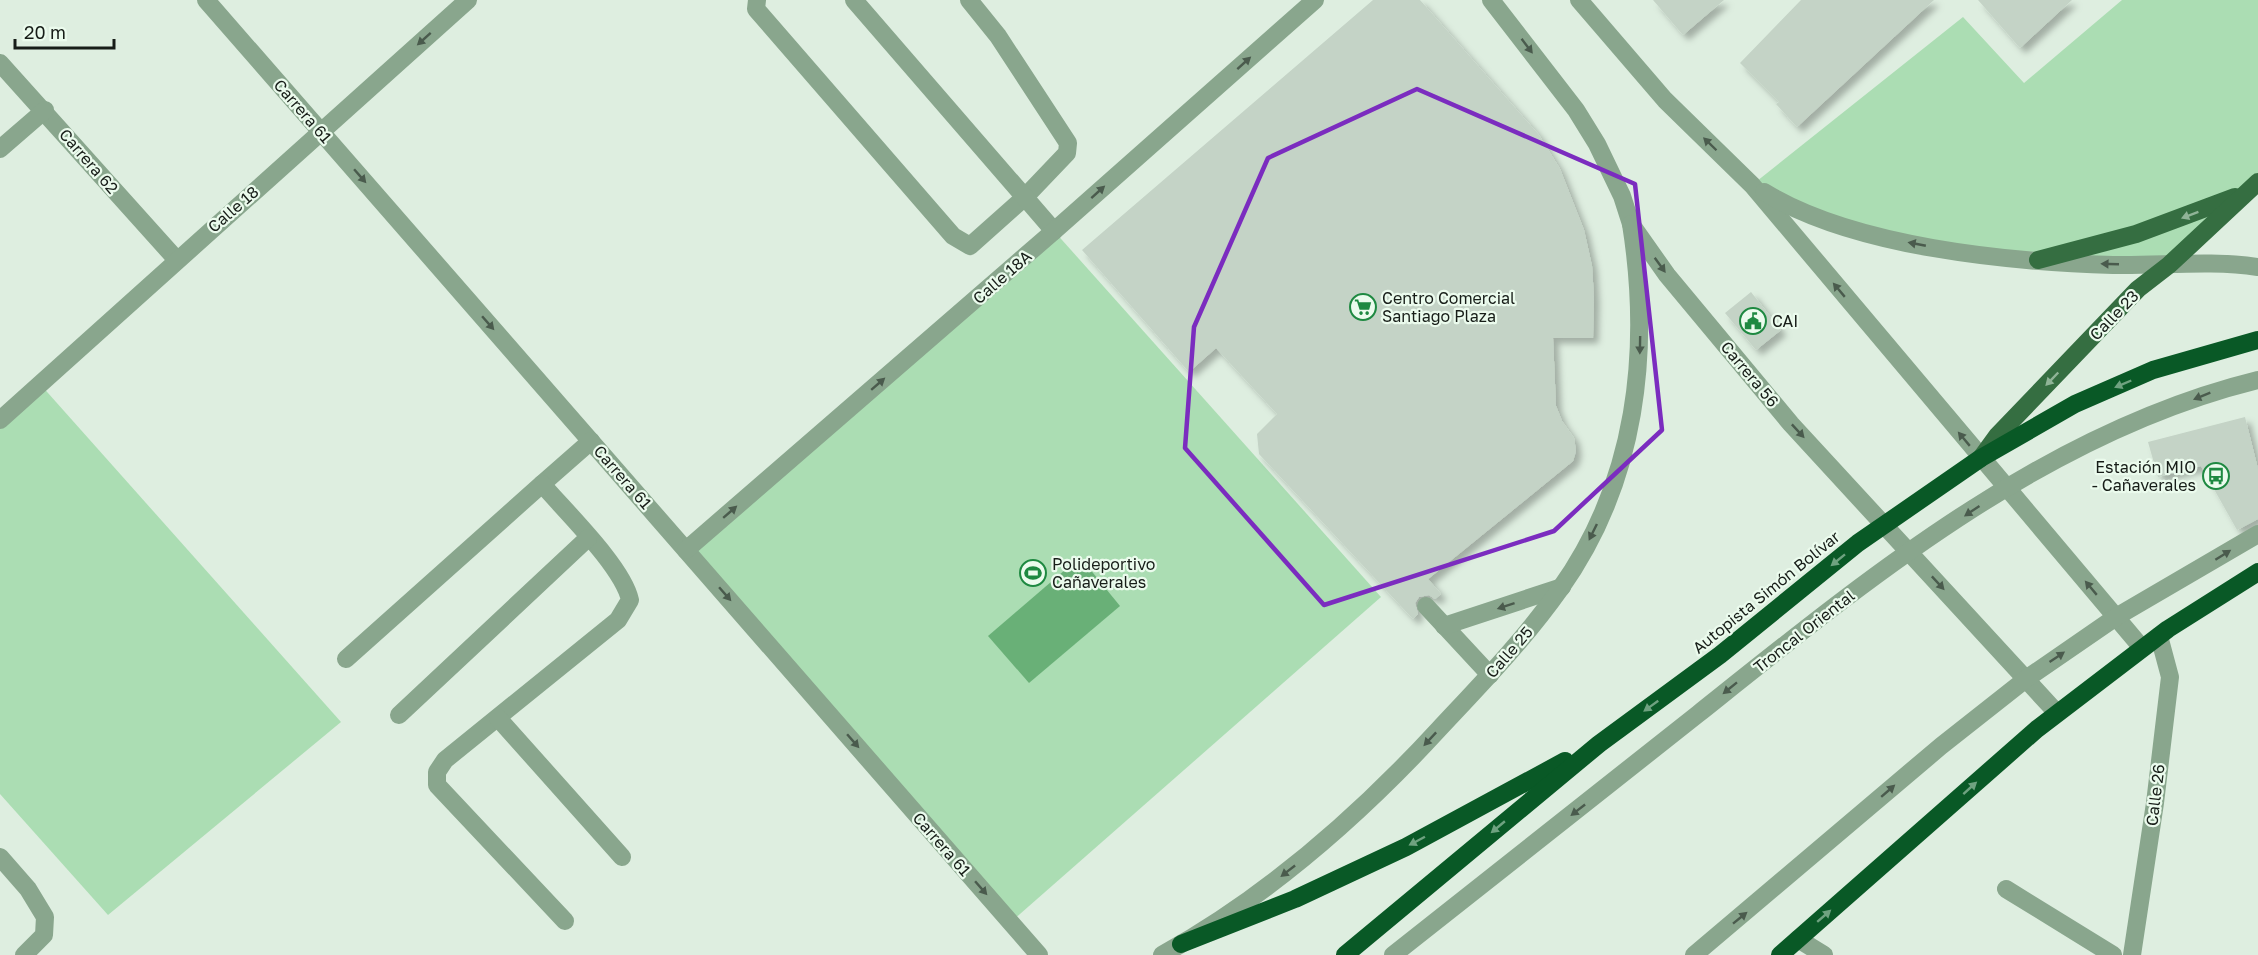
<svg xmlns="http://www.w3.org/2000/svg" width="2258" height="955" font-family="'Golos Text',sans-serif">
<style>
.green{fill:#abddb3}
.water{fill:#69b077}
.building{fill:#c4d3c6;filter:url(#shadow)}
.lines{fill:none;stroke-linecap:round;stroke-linejoin:round}
.minor{stroke:#89a68d;stroke-width:18}
.major{stroke:#356e41;stroke-width:18}
.highway{stroke:#095926;stroke-width:18}
.oneway{fill:#4a5b4d}
.oneway2{fill:#90b497}
.oneway3{fill:#6fa280}
.marked{fill:none;stroke:#7b2cbf;stroke-width:4.5;stroke-linejoin:round}
.labels{text-anchor:middle;stroke-width:4.5;stroke-linejoin:round;paint-order:stroke}
.street-label{font-size:16px;fill:#171d18;stroke:#ebfbed}
.poi-label{font-size:16px;fill:#171d18;stroke:#ebfbed;text-anchor:start}
</style>
<defs>
<filter id="shadow"><feDropShadow dx="5.5" dy="5.5" stdDeviation="3" flood-color="#0004"/></filter>
</defs>
<rect width="100%" height="100%" fill="#deeee0"/>
<g class="green">
<path d="M 2122,0 L 2258,0 L 2258,182 L 2169,265 L 1898,240 L 1752,185 L 1963,17 L 2024,83 Z"/>
<path d="M 1054,231 L 1381,597 L 1011,922 L 686,550 Z"/>
<path d="M 40,384 L 341,722 L 108,915 L 0,794 L 0,420 Z"/>
</g>
<path class="water" d="M 1080,557 L 1120,606 L 1029,683 L 988,636 Z"/>
<g class="building">
<path d="M 1373,0 L 1420,0 L 1539,135 L 1560,169 L 1584,230 L 1592,266 L 1594,298 L 1593,338 L 1553,338 L 1556,406 L 1562,421 L 1574,438 L 1576,451 L 1573,461 L 1428,579 L 1441,594 L 1435,599 L 1429,595 L 1419,597 L 1415,603 L 1418,614 L 1413,619 L 1259,454 L 1257,434 L 1277,414 L 1216,348 L 1189,372 L 1082,250 Z"/>
<path d="M 1653,0 L 1724,0 L 1683,35 Z"/>
<path d="M 1801,0 L 1934,0 L 1797,127 L 1776,104 L 1779,102 L 1740,63 Z"/>
<path d="M 1978,0 L 2072,0 L 2020,48 Z"/>
<path d="M 1751,292 L 1781,330 L 1756,350 L 1725,313 Z"/>
<path d="M 2245,417 L 2258,469 L 2258,519 L 2237,530 L 2201,466 L 2158,477 L 2148,442 Z"/>
</g>
<g class="lines">
<g class="minor">
<path d="M 206,0 L 1039,955"/>
<path d="M 757,0 L 756,9 L 953,236 L 970,246 L 1025,197 L 1067,153 L 1068,143 L 998,36 L 969,0"/>
<path d="M 854,0 L 1054,231"/>
<path d="M 1491,0 L 1576,110 L 1597,144 L 1622,196 L 1631,224 L 1667,275 L 1791,424 L 2057,713"/>
<path d="M 1579,0 L 1665,100 L 1752,185 L 2142,648"/>
<path d="M 0,63 L 176,259"/>
<path d="M 0,149 L 45,110"/>
<path d="M 1764,192 C 1854,247 2008,262 2113,265 C 2161,266 2210,260 2258,267"/>
<path d="M 0,420 L 468,0"/>
<path d="M 542,484 L 591,441"/>
<path d="M 686,550 L 1054,231 L 1315,0"/>
<path d="M 1426,606 L 1490,675"/>
<path d="M 1444,626 L 1562,587"/>
<path d="M 346,659 L 542,484 C 566,512 623,567 630,600 L 618,620 L 445,760 L 437,772 L 437,785 L 565,921"/>
<path d="M 399,715 L 588,538"/>
<path d="M 498,718 L 622,857"/>
<path d="M 0,857 L 28,889 L 45,917 L 44,935 L 24,955"/>
<path d="M 2006,889 L 2113,955"/>
<path d="M 1798,939 L 1824,955"/>
<path d="M 1162,955 C 1267,897 1358,817 1439,729 C 1481,684 1524,640 1560,589 C 1637,481 1651,351 1631,224"/>
<path d="M 1393,955 C 1495,875 1597,795 1698,714 C 1866,580 2045,432 2258,380"/>
<path d="M 1694,955 L 1941,746 L 2026,679 L 2116,617 L 2258,534"/>
<path d="M 2132,955 L 2155,803 L 2170,677 L 2159,636"/>
</g>
<g class="major">
<path d="M 2038,260 L 2136,234 L 2235,197"/>
<path d="M 1981,458 L 1997,436 L 2138,289 L 2169,265 L 2258,182"/>
</g>
<g class="highway">
<path d="M 1181,944 L 1295,899 L 1406,847 L 1565,761"/>
<path d="M 1345,955 L 1599,744 L 1720,655 L 1858,543 L 1981,458 L 2075,404 L 2153,370 L 2258,340"/>
<path d="M 1780,955 L 2037,729 L 2168,629 L 2258,572"/>
</g>
</g>
<defs><path id="oneway-solid" d="M-6-.8H1V-3.2L6.5 0L1 3.2V.8H-6Z" transform="scale(1.5)"/></defs>
<g class="oneway">
<use href="#oneway-solid" transform="translate(424 39) rotate(138)"/>
<use href="#oneway-solid" transform="translate(1527 46) rotate(53)"/>
<use href="#oneway-solid" transform="translate(1244 63) rotate(-42)"/>
<use href="#oneway-solid" transform="translate(1710 144) rotate(-136)"/>
<use href="#oneway-solid" transform="translate(360 176) rotate(49)"/>
<use href="#oneway-solid" transform="translate(1098 192) rotate(-42)"/>
<use href="#oneway-solid" transform="translate(1917 244) rotate(-169)"/>
<use href="#oneway-solid" transform="translate(2110 264) rotate(-178)"/>
<use href="#oneway-solid" transform="translate(1660 265) rotate(54)"/>
<use href="#oneway-solid" transform="translate(1839 290) rotate(-130)"/>
<use href="#oneway-solid" transform="translate(488 323) rotate(49)"/>
<use href="#oneway-solid" transform="translate(1640 345) rotate(91)"/>
<use href="#oneway-solid" transform="translate(878 384) rotate(-41)"/>
<use href="#oneway-solid" transform="translate(2202 396) rotate(158)"/>
<use href="#oneway-solid" transform="translate(1798 431) rotate(47)"/>
<use href="#oneway-solid" transform="translate(1964 439) rotate(-130)"/>
<use href="#oneway-solid" transform="translate(1972 511) rotate(146)"/>
<use href="#oneway-solid" transform="translate(730 512) rotate(-41)"/>
<use href="#oneway-solid" transform="translate(1593 532) rotate(116)"/>
<use href="#oneway-solid" transform="translate(2223 555) rotate(-32)"/>
<use href="#oneway-solid" transform="translate(1938 583) rotate(47)"/>
<use href="#oneway-solid" transform="translate(2091 588) rotate(-130)"/>
<use href="#oneway-solid" transform="translate(725 594) rotate(49)"/>
<use href="#oneway-solid" transform="translate(1506 606) rotate(162)"/>
<use href="#oneway-solid" transform="translate(2057 657) rotate(-34)"/>
<use href="#oneway-solid" transform="translate(1730 688) rotate(141)"/>
<use href="#oneway-solid" transform="translate(1430 739) rotate(133)"/>
<use href="#oneway-solid" transform="translate(853 741) rotate(49)"/>
<use href="#oneway-solid" transform="translate(1888 791) rotate(-41)"/>
<use href="#oneway-solid" transform="translate(1578 810) rotate(142)"/>
<use href="#oneway-solid" transform="translate(1288 871) rotate(142)"/>
<use href="#oneway-solid" transform="translate(981 888) rotate(49)"/>
<use href="#oneway-solid" transform="translate(1740 918) rotate(-39)"/>
</g>
<g class="oneway2">
<use href="#oneway-solid" transform="translate(2190 215) rotate(159)"/>
<use href="#oneway-solid" transform="translate(2052 379) rotate(134)"/>
</g>
<g class="oneway3">
<use href="#oneway-solid" transform="translate(2123 384) rotate(157)"/>
<use href="#oneway-solid" transform="translate(1838 560) rotate(141)"/>
<use href="#oneway-solid" transform="translate(1651 706) rotate(144)"/>
<use href="#oneway-solid" transform="translate(1970 788) rotate(-42)"/>
<use href="#oneway-solid" transform="translate(1498 827) rotate(140)"/>
<use href="#oneway-solid" transform="translate(1417 841) rotate(152)"/>
<use href="#oneway-solid" transform="translate(1824 916) rotate(-41)"/>
</g>
<path class="marked" d="M 1417,89 L 1635,184 L 1662,430 L 1554,531 L 1324,605 L 1185,448 L 1194,327 L 1268,158 Z"/>
<defs>
<symbol id="supermarket-ring" viewBox="-11 -11 22 22"><circle r="9.5" fill="#ebfbed" stroke="#1e8941" stroke-width="1.5"/><path d="M-6-5.5h2.5l.6 2H6L4.5 2H-2.5L-4.4-4H-6ZM-1.5 3.2a1.3 1.3 0 1 0 .1 0ZM3 3.2a1.3 1.3 0 1 0 .1 0Z" fill="#1e8941"/></symbol>
<symbol id="civic-ring" viewBox="-11 -11 22 22"><circle r="9.5" fill="#ebfbed" stroke="#1e8941" stroke-width="1.5"/><path d="M-.6-6.5H3V-4.5H.6V-3L4-1V1h2V6H-6V1h2V-1L-.6-3ZM-1.2 2.5V6h2.4V2.5Z" fill="#1e8941"/></symbol>
<symbol id="bus-ring" viewBox="-11 -11 22 22"><circle r="9.5" fill="#ebfbed" stroke="#1e8941" stroke-width="1.5"/><path d="M-5-6H5V4H4V6H2V4H-2V6H-4V4H-5ZM-3.5-4V0h7V-4ZM-3.5 1.2v1.5H-2V1.2ZM2 1.2v1.5H3.5V1.2Z" fill="#1e8941"/></symbol>
<symbol id="stadium-ring" viewBox="-11 -11 22 22"><circle r="9.5" fill="#ebfbed" stroke="#1e8941" stroke-width="1.5"/><path d="M0-5a6.5 5 0 1 0 0 10a6.5 5 0 1 0 0-10ZM-3.5-1.8h7v3.6h-7Z" fill="#1e8941"/></symbol>
</defs>
<g fill-rule="evenodd">
<use href="#supermarket-ring" x="1348" y="292" width="30" height="30"/>
<use href="#civic-ring" x="1738" y="306" width="30" height="30"/>
<use href="#bus-ring" x="2201" y="461" width="30" height="30"/>
<use href="#stadium-ring" x="1018" y="558" width="30" height="30"/>
</g>
<g class="labels">
<g class="street-label">
<text transform="translate(303 111) rotate(49)" y="6">Carrera 61</text>
<text transform="translate(89 161) rotate(49)" y="6">Carrera 62</text>
<text transform="translate(233 209) rotate(-41)" y="6">Calle 18</text>
<text transform="translate(1002 277) rotate(-41)" y="6">Calle 18A</text>
<text transform="translate(2114 315) rotate(-46)" y="6">Calle 23</text>
<text transform="translate(1750 374) rotate(50)" y="6">Carrera 56</text>
<text transform="translate(623 477) rotate(49)" y="6">Carrera 61</text>
<text transform="translate(1766 592) rotate(-39)" y="6">Autopista Simón Bolívar</text>
<text transform="translate(1804 631) rotate(-38)" y="6">Troncal Oriental</text>
<text transform="translate(1509 652) rotate(-49)" y="6">Calle 25</text>
<text transform="translate(2155 795) rotate(-83)" y="6">Calle 26</text>
<text transform="translate(942 844) rotate(49)" y="6">Carrera 61</text>
</g>
<g class="poi-label">
<text x="1382" y="304">Centro Comercial<tspan x="1382" dy="18">Santiago Plaza</tspan></text>
<text x="1772" y="327">CAI</text>
<text x="2196" y="473" text-anchor="end">Estación MIO<tspan x="2196" dy="18">- Cañaverales</tspan></text>
<text x="1052" y="570">Polideportivo<tspan x="1052" dy="18">Cañaverales</tspan></text>
</g>
</g>
<path d="M15 39v9h99v-9" fill="none" stroke="#171d18" stroke-width="3"/>
<text x="24" y="39" font-size="18" fill="#171d18" stroke="#ebfbed" stroke-width="4.5" paint-order="stroke">20 m</text>
</svg>
